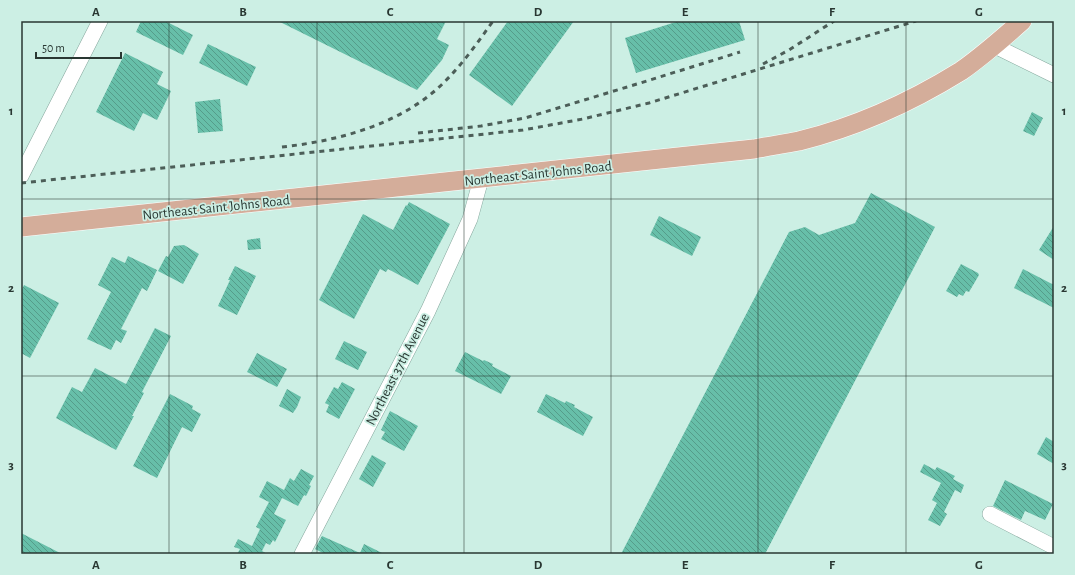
<svg xmlns="http://www.w3.org/2000/svg" width="1075" height="575" font-family="'Alegreya Sans',sans-serif">
<style>
.building{fill:url(#building-back-hatch)}
.lines{fill:none;stroke-linecap:round;stroke-linejoin:round}
.minor-casing{stroke:#84a69c;stroke-width:16}
.major-casing{stroke:#fff;stroke-width:20}
.minor{stroke:#fff;stroke-width:15}
.major{stroke:#d4ad9a;stroke-width:19}
.rail{stroke:#4c5e58;stroke-width:3;stroke-dasharray:5 5;stroke-linecap:butt}
.grid{fill:none;stroke:#293732;stroke-width:1;stroke-opacity:0.55}
.labels{text-anchor:middle;stroke-width:3.5;stroke-linejoin:round;paint-order:stroke}
.street-label{font-size:14px;fill:#293732;stroke:#ccefe4}
.neatline{fill:none;stroke:#293732;stroke-width:1.5}
.grid-label{font-size:13px;text-anchor:middle;font-weight:bold;fill:#293732}
</style>
<defs>
<pattern id="building-back-hatch" width="6" height="6" patternUnits="userSpaceOnUse"><rect width="6" height="6" fill="#67bfa9"/><path d="M-1 5l2 2M0 0l6 6M5-1l2 2" fill="none" stroke="#559c8a"/></pattern>
</defs>
<rect width="100%" height="100%" fill="#ccefe4"/>
<g class="building">
<path d="M 141,21 L 165,21 L 193,35 L 183,55 L 136,32 Z"/>
<path d="M 278,21 L 446,21 L 437,39 L 449,45 L 442,60 L 417,90 Z"/>
<path d="M 508,21 L 574,21 L 512,106 L 469,75 Z"/>
<path d="M 679,21 L 739,21 L 745,40 L 636,73 L 625,38 Z"/>
<path d="M 208,44 L 256,67 L 247,86 L 199,63 Z"/>
<path d="M 125,53 L 163,72 L 157,84 L 171,91 L 157,120 L 143,113 L 134,131 L 96,112 Z"/>
<path d="M 220,99 L 223,131 L 198,133 L 195,102 Z"/>
<path d="M 1032,112 L 1043,118 L 1034,136 L 1023,131 Z"/>
<path d="M 871,193 L 935,227 L 765,554 L 621,554 L 789,232 L 805,227 L 819,235 L 855,223 Z"/>
<path d="M 409,202 L 450,224 L 418,285 L 388,269 L 386,272 L 380,269 L 354,319 L 319,300 L 363,214 L 393,230 L 406,205 L 407,206 Z"/>
<path d="M 659,216 L 701,237 L 692,256 L 650,235 Z"/>
<path d="M 1054,226 L 1054,260 L 1039,250 Z"/>
<path d="M 260,238 L 261,249 L 248,250 L 247,240 Z"/>
<path d="M 184,245 L 199,254 L 183,284 L 158,271 L 166,256 L 168,257 L 174,246 Z"/>
<path d="M 128,256 L 157,270 L 147,291 L 142,288 L 121,329 L 127,331 L 121,343 L 116,340 L 111,350 L 87,339 L 111,292 L 98,285 L 112,257 L 125,263 Z"/>
<path d="M 961,264 L 978,273 L 979,275 L 969,292 L 966,291 L 963,296 L 959,294 L 957,297 L 946,291 Z"/>
<path d="M 235,266 L 256,276 L 237,315 L 218,306 L 230,280 L 228,280 Z"/>
<path d="M 1023,269 L 1054,285 L 1054,308 L 1014,288 Z"/>
<path d="M 24,285 L 59,303 L 30,358 L 21,353 L 21,291 Z"/>
<path d="M 155,328 L 171,336 L 142,392 L 144,393 L 132,416 L 134,416 L 116,450 L 56,418 L 72,387 L 82,392 L 95,368 L 126,384 Z"/>
<path d="M 344,341 L 367,352 L 358,370 L 335,359 Z"/>
<path d="M 465,352 L 483,361 L 484,360 L 493,364 L 492,366 L 511,376 L 501,394 L 455,371 Z"/>
<path d="M 257,353 L 287,369 L 277,387 L 247,372 Z"/>
<path d="M 342,382 L 355,389 L 339,419 L 326,412 L 329,405 L 325,403 L 334,387 L 338,389 Z"/>
<path d="M 287,389 L 301,397 L 297,407 L 293,413 L 279,406 Z"/>
<path d="M 170,394 L 193,406 L 192,409 L 201,414 L 192,432 L 182,427 L 157,478 L 133,466 Z"/>
<path d="M 546,394 L 565,403 L 566,401 L 575,405 L 574,407 L 593,417 L 583,436 L 537,412 Z"/>
<path d="M 390,411 L 418,426 L 404,451 L 381,439 L 385,432 L 381,430 Z"/>
<path d="M 1046,437 L 1054,442 L 1054,464 L 1037,454 Z"/>
<path d="M 372,455 L 386,463 L 373,487 L 359,479 Z"/>
<path d="M 924,464 L 935,470 L 937,467 L 955,476 L 953,479 L 964,485 L 961,493 L 955,490 L 944,512 L 947,514 L 940,526 L 928,520 L 937,503 L 932,500 L 941,483 L 920,472 Z"/>
<path d="M 301,469 L 314,476 L 309,485 L 311,486 L 306,496 L 304,495 L 298,506 L 282,498 L 274,514 L 286,520 L 275,542 L 273,540 L 270,545 L 266,543 L 262,551 L 267,554 L 237,554 L 240,549 L 234,547 L 238,539 L 252,546 L 260,529 L 256,527 L 269,502 L 259,497 L 267,481 L 284,490 L 290,478 L 294,481 Z"/>
<path d="M 1005,480 L 1053,504 L 1045,520 L 1025,511 L 1021,520 L 993,506 Z"/>
<path d="M 21,533 L 62,554 L 21,554 Z"/>
<path d="M 322,536 L 360,553 L 364,544 L 384,554 L 325,554 L 315,549 Z"/>
</g>
<g class="lines">
<defs>
<g id="minor">
<path d="M 993,45 L 1054,75"/>
<path d="M 21,176 L 100,21"/>
<path d="M 990,514 L 1054,547"/>
<path d="M 302,554 L 428,311 L 470,219 L 481,179"/>
</g>
<path id="major" d="M 21,227 L 754,149 C 769,146 784,144 799,141 C 856,127 911,102 961,71 C 981,57 1004,37 1022,21"/>
</defs>
<use href="#minor" class="minor-casing"/>
<use href="#major" class="major-casing"/>
<use href="#minor" class="minor"/>
<use href="#major" class="major"/>
<g class="rail">
<path d="M 763,64 L 789,50 L 834,21"/>
<path d="M 418,133 L 481,126 L 525,118 L 637,84 L 740,52"/>
<path d="M 282,147 C 336,141 395,126 437,89 C 459,69 476,45 493,21"/>
<path d="M 21,183 L 523,130 L 583,119 L 649,103 L 916,21"/>
</g>
</g>
<path class="grid" d="M 169,21 L 169,554M 317,21 L 317,554M 464,21 L 464,554M 611,21 L 611,554M 758,21 L 758,554M 906,21 L 906,554M 21,199 L 1054,199M 21,376 L 1054,376"/>
<g class="labels">
<g class="street-label">
<text transform="translate(538 173) rotate(-6)" y="5">Northeast Saint Johns Road</text>
<text transform="translate(216 207) rotate(-6)" y="5">Northeast Saint Johns Road</text>
<text transform="translate(397 369) rotate(-63)" y="5">Northeast 37th Avenue</text>
</g>
</g>
<rect width="1075" height="575" fill="none" stroke="#ccefe4" stroke-width="44"/>
<path d="M36 52v6h85v-6" fill="none" stroke="#293732" stroke-width="2"/>
<text x="42" y="52" font-size="12" fill="#293732" stroke="#ccefe4" stroke-width="3" paint-order="stroke">50 m</text>
<rect x="22" y="22" width="1031" height="531" class="neatline"/>
<g class="grid-label">
<text x="96" y="16">A</text>
<text x="243" y="16">B</text>
<text x="390" y="16">C</text>
<text x="538" y="16">D</text>
<text x="685" y="16">E</text>
<text x="832" y="16">F</text>
<text x="979" y="16">G</text>
<text x="11" y="115">1</text>
<text x="1064" y="115">1</text>
<text x="11" y="292">2</text>
<text x="1064" y="292">2</text>
<text x="11" y="469">3</text>
<text x="1064" y="469">3</text>
<text x="96" y="569">A</text>
<text x="243" y="569">B</text>
<text x="390" y="569">C</text>
<text x="538" y="569">D</text>
<text x="685" y="569">E</text>
<text x="832" y="569">F</text>
<text x="979" y="569">G</text>
</g>
</svg>
